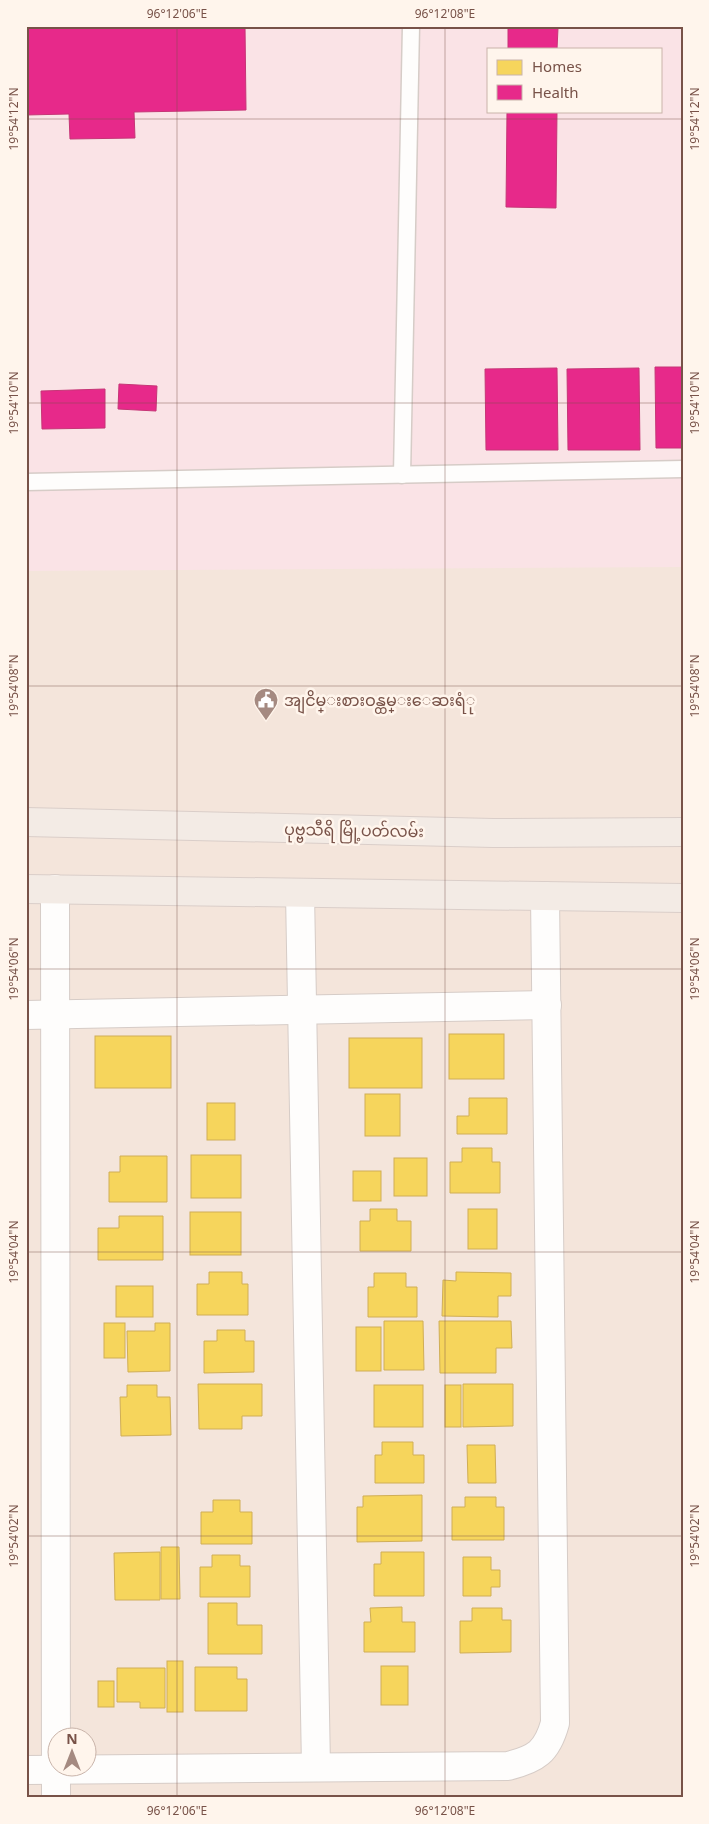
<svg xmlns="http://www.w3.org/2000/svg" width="709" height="1824" font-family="'Noto Sans','Noto Sans Myanmar',sans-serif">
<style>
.residential{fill:#f4e5db;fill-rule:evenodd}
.medical{fill:#fae3e6;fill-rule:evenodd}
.homes{fill:#f6d55c;stroke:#d0ae56}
.health{fill:#e7298a;stroke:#c63576}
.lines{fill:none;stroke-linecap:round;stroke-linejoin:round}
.lane-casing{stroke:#d6ccc7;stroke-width:19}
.street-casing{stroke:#d6ccc7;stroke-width:30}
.primary-casing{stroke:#dacec9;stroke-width:30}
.lane{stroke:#fefdfc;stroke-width:16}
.street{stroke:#fefdfc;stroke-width:28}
.primary{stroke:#f3ebe5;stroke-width:28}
.ticks{fill:none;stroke:#785248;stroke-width:1;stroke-opacity:0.45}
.labels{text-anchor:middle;stroke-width:5;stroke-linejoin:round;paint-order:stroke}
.poi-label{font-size:16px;fill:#785248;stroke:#fff5ec;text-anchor:start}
.street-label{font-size:16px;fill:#785248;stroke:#fff5ec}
.neatline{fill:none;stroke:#785248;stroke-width:2}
.ticks-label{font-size:12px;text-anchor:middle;fill:#785248}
</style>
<rect width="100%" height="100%" fill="#f8f1eb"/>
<path class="residential" d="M 26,26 L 683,26 L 683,1798 L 26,1798 ZM 488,49 L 660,49 L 660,111 L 488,111 ZM 58,1736 L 88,1736 L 88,1766 L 58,1766 Z"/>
<path class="medical" d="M 26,26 L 683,26 L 683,567 L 26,571 ZM 488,49 L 660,49 L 660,111 L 488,111 Z"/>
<g class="homes">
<rect x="449" y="1034" width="55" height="45"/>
<rect x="95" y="1036" width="76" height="52"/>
<rect x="349" y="1038" width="73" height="50"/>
<rect x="365" y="1094" width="35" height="42"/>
<path d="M 469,1098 L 507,1098 L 507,1134 L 457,1134 L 457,1116 L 469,1116 Z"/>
<rect x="207" y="1103" width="28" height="37"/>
<path d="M 462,1148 L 492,1148 L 492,1162 L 500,1162 L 500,1193 L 450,1193 L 450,1162 L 462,1162 Z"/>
<rect x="191" y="1155" width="50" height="43"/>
<path d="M 120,1156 L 167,1156 L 167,1202 L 109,1202 L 109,1172 L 120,1172 Z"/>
<rect x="394" y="1158" width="33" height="38"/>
<rect x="353" y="1171" width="28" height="30"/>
<path d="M 370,1209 L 397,1209 L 397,1221 L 411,1221 L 411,1251 L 360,1251 L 360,1221 L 370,1221 Z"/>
<rect x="468" y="1209" width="29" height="40"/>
<rect x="190" y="1212" width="51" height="43"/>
<path d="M 119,1216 L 163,1216 L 163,1260 L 98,1260 L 98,1228 L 119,1228 Z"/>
<path d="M 209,1272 L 242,1272 L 242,1284 L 248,1284 L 248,1315 L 197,1315 L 197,1284 L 209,1284 Z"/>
<path d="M 456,1272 L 511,1273 L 511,1296 L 498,1296 L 498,1317 L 442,1316 L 443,1280 L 456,1281 Z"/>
<path d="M 374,1273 L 406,1273 L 406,1287 L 417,1287 L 417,1317 L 368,1317 L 368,1287 L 374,1287 Z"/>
<rect x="116" y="1286" width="37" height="31"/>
<path d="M 384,1321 L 423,1321 L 424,1370 L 384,1370 Z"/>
<path d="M 439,1321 L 511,1321 L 512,1348 L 496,1348 L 496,1373 L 440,1373 Z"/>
<rect x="104" y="1323" width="21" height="35"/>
<path d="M 155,1323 L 170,1323 L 170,1371 L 128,1372 L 127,1331 L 155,1331 Z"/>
<rect x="356" y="1327" width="25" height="44"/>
<path d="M 217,1330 L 245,1330 L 245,1341 L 254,1341 L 254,1372 L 204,1373 L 204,1341 L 217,1341 Z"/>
<path d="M 198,1384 L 262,1384 L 262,1416 L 242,1416 L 242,1429 L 199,1429 Z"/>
<path d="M 463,1384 L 513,1384 L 513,1426 L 463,1427 Z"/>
<path d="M 127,1385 L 157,1385 L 157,1397 L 170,1397 L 171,1435 L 121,1436 L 120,1397 L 127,1397 Z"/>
<rect x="374" y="1385" width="49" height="42"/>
<rect x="445" y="1385" width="16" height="42"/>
<path d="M 382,1442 L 413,1442 L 413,1455 L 424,1455 L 424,1483 L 375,1483 L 375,1455 L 382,1455 Z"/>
<path d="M 467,1445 L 495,1445 L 496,1483 L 468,1483 Z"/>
<path d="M 422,1495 L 422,1541 L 357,1542 L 357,1507 L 363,1507 L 363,1496 Z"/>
<path d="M 465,1497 L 496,1497 L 496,1507 L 504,1507 L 504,1540 L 452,1540 L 452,1507 L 465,1507 Z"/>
<path d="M 213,1500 L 240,1500 L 240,1512 L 252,1512 L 252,1544 L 201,1544 L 201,1512 L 213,1512 Z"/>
<path d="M 161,1547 L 179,1547 L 180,1599 L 161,1599 Z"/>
<path d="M 160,1552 L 160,1600 L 115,1600 L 114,1553 Z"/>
<path d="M 381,1552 L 424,1552 L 424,1596 L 374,1596 L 374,1564 L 381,1564 Z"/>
<path d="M 212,1555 L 240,1555 L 240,1566 L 250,1566 L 250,1597 L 200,1597 L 200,1567 L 212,1567 Z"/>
<path d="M 463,1557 L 491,1557 L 491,1570 L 500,1570 L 500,1587 L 491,1587 L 491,1596 L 463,1596 Z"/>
<path d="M 208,1603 L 237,1603 L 237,1625 L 262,1625 L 262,1654 L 208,1654 Z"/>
<path d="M 402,1607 L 402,1622 L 415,1622 L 415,1652 L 364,1652 L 364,1622 L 371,1622 L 370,1608 Z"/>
<path d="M 472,1608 L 502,1608 L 502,1620 L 511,1620 L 511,1652 L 460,1653 L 460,1621 L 472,1621 Z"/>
<rect x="167" y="1661" width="16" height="51"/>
<rect x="381" y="1666" width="27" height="39"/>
<path d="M 195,1667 L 237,1667 L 237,1679 L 247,1679 L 247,1711 L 195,1711 Z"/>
<path d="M 117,1668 L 165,1668 L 165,1708 L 140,1708 L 140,1702 L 117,1702 Z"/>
<rect x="98" y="1681" width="16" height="26"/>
</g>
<g class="health">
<path d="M 26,26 L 245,26 L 246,110 L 134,112 L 135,138 L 70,139 L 69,114 L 26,115 Z"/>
<path d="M 508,27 L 558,28 L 557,49 L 508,49 Z"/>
<path d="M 507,111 L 557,111 L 556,208 L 506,207 Z"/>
<path d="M 655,367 L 683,367 L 683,448 L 656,448 Z"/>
<path d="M 557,368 L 558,450 L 486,450 L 485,369 Z"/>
<path d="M 639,368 L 640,450 L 568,450 L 567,369 Z"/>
<path d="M 119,384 L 157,386 L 156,411 L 118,409 Z"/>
<path d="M 105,389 L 105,428 L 42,429 L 41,391 Z"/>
</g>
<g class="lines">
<defs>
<g id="lane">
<path d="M 402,475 L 411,26"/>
<path d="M 26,482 L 683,469"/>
</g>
<g id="street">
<path d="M 55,889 L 56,1798"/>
<path d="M 300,893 L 316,1767"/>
<path d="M 26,1015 L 547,1005"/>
<path d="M 26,1770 L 508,1766 C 536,1759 547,1752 555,1723 L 545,896"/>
</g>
<g id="primary">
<path d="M 26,822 L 493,833 L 683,832"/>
<path d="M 26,889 L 683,898"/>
</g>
</defs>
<use href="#lane" class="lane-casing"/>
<use href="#street" class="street-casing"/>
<use href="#primary" class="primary-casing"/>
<use href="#lane" class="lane"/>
<use href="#street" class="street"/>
<use href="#primary" class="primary"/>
</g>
<path class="ticks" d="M 177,26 L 177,1798M 445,26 L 445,1798M 26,119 L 683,119M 26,403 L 683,403M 26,686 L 683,686M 26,969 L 683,969M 26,1252 L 683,1252M 26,1536 L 683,1536"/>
<defs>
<symbol id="civic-pin" viewBox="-11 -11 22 30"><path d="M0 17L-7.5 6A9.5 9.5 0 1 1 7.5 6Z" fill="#a58a81" stroke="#fff5ec"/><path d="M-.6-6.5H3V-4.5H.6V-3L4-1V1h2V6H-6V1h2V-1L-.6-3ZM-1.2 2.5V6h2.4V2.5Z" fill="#fff"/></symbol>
</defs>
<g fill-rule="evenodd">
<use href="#civic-pin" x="252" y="686" width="28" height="38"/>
</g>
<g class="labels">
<g class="poi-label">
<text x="284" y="706">အျငိမ္းစားဝန္ထမ္းေဆးရံု</text>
</g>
<g class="street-label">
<text transform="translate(354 830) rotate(1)" y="6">ပုဗ္ဗသီရိ မြို့ပတ်လမ်း</text>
</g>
</g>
<rect width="709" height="1824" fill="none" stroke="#fff5ec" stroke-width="55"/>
<rect x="487" y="48" width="175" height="65" fill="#fff5ec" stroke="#c9b4aa"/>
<rect x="497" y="60" width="25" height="15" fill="#f6d55c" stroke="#c9b4aa"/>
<text x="532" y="72" font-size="15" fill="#785248">Homes</text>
<rect x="497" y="85" width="25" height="15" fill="#e7298a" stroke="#c9b4aa"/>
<text x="532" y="98" font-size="15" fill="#785248">Health</text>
<g transform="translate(72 1752)"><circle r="24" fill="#fff5ec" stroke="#c9b4aa"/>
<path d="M0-4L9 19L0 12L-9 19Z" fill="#a58a81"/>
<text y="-8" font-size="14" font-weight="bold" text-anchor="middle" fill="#785248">N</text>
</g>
<rect x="28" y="28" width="654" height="1768" class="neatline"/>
<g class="ticks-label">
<text x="177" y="18">96°12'06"E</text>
<text x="445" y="18">96°12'08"E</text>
<text transform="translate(14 119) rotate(-90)" y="4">19°54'12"N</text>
<text transform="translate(695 119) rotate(-90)" y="4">19°54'12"N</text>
<text transform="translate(14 403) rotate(-90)" y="4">19°54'10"N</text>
<text transform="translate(695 403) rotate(-90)" y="4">19°54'10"N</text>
<text transform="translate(14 686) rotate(-90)" y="4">19°54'08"N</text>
<text transform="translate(695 686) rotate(-90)" y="4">19°54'08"N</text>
<text transform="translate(14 969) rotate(-90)" y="4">19°54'06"N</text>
<text transform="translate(695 969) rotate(-90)" y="4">19°54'06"N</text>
<text transform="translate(14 1252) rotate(-90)" y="4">19°54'04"N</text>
<text transform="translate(695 1252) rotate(-90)" y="4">19°54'04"N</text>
<text transform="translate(14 1536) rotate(-90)" y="4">19°54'02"N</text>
<text transform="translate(695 1536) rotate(-90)" y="4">19°54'02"N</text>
<text x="177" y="1815">96°12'06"E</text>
<text x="445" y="1815">96°12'08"E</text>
</g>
</svg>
